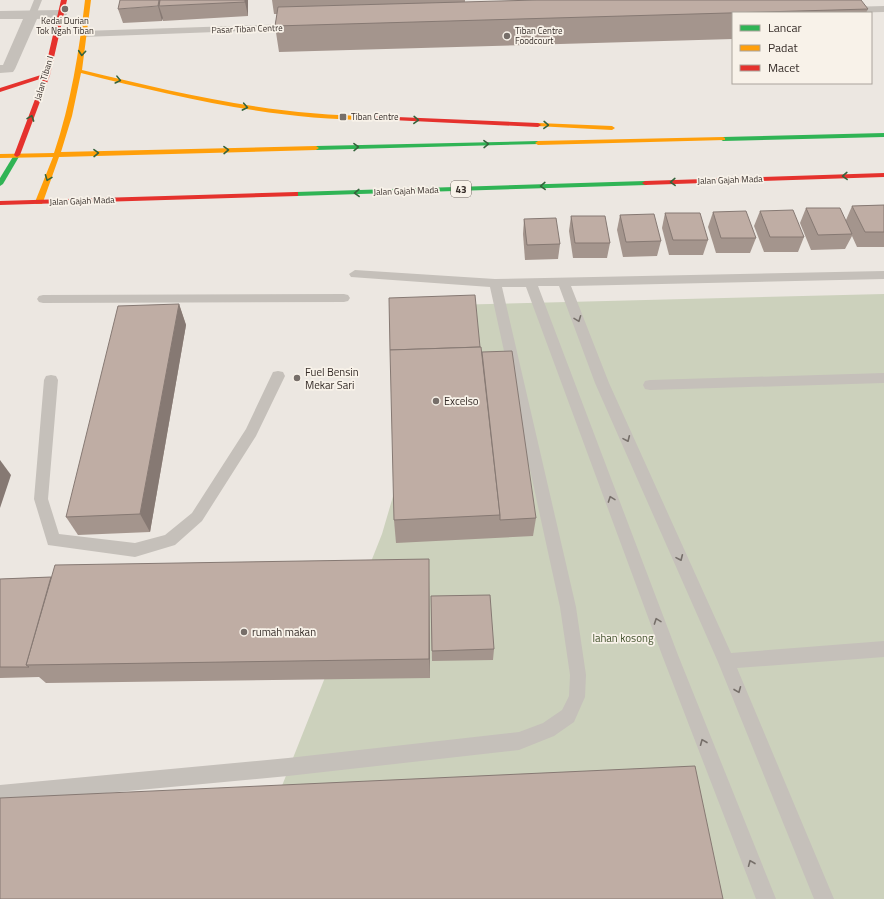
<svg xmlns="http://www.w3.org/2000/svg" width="884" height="899" font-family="'Titillium Web',sans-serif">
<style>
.green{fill:#ccd1bc}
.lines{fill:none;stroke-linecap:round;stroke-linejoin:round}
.lane{fill:#c5c0ba;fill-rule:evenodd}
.street{fill:#c5c0ba;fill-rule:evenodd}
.fast{fill:#30b455;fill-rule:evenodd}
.slow{fill:#ff9f0a;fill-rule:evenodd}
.jam{fill:#e5322d;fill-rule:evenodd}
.wall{fill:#a4958d}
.shaded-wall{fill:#867973}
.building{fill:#bfada4;stroke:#867973}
.oneway{stroke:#34633b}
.oneway2{stroke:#766f6a}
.poi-dot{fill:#766e69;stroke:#f8f2e9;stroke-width:1.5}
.labels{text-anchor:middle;stroke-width:3.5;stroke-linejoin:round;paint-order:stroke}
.far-poi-label{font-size:9px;fill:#362d29;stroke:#f8f2e9;text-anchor:start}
.far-street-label{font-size:9px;fill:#362d29;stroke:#f8f2e9}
.shield{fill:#f8f2e9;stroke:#706863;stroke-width:1}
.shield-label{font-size:10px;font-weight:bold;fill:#362d29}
.poi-label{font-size:11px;fill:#362d29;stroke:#f8f2e9;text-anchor:start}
.park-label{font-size:11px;fill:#43522e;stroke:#f8f2e9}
</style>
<rect width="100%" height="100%" fill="#ece7e1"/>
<path class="green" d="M 884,294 L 884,899 L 237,899 L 382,534 L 449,305 Z"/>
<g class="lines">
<g class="lane">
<path d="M 34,0 L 42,0 L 36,15 L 32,18 L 28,15 Z"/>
<path d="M 884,6 L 884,12 L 848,13 L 844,10 L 848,7 Z"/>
<path d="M 294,24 L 297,25 L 297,29 L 83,37 L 79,34 L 83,31 Z"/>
<path d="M 355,270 L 495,279 L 884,271 L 884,279 L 571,286 L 609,383 L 731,653 L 884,641 L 884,657 L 737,668 L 834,899 L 814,899 L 718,662 L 595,383 L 559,286 L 538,286 L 678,655 L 776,899 L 756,899 L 662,655 L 526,287 L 502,287 L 576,607 L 586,675 L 585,697 L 574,722 L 554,736 L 519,750 L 288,776 L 0,803 L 0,785 L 288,758 L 519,732 L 543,723 L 562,710 L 569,696 L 570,675 L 560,607 L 490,287 L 351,277 L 349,274 Z"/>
<path d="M 344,294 L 348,295 L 350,298 L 348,301 L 344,302 L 43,303 L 39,302 L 37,299 L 39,296 L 43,295 Z"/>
<path d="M 278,371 L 283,372 L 285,376 L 256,436 L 202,521 L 175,545 L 135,557 L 48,545 L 34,499 L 44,380 L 46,376 L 51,375 L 56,376 L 58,380 L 48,499 L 59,534 L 135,543 L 165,535 L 192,513 L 246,429 L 273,372 Z"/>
<path d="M 884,373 L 884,383 L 650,390 L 645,389 L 643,385 L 645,381 L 650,380 Z"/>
</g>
<path class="street" d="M 60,10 L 65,11 L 67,14 L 65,17 L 37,19 L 15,69 L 13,72 L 0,73 L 0,65 L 3,65 L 23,19 L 0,19 L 0,11 Z"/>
<g class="fast">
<path d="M 884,133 L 884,137 L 723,141 L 720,139 L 723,137 Z"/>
<path d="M 538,141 L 541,143 L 540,144 L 316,150 L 313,148 L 316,146 Z"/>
<path d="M 17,153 L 20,155 L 3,184 L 0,186 L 0,178 L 14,155 Z"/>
<path d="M 645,181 L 647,181 L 647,185 L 296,196 L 292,194 L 296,192 Z"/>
</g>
<g class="slow">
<path d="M 85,0 L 91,0 L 82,70 C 177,93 274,116 373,116 L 376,118 L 373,120 C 274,120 177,97 81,73 L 72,116 L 61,152 L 316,146 L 319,148 L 316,150 L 59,157 L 43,202 L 42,204 L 36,204 L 35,202 L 53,157 L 0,158 L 0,154 L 54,153 C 71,103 79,52 85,0 Z"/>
<path d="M 538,123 L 612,126 L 615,128 L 612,130 L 536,126 L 536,124 Z"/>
<path d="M 723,137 L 725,138 L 725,140 L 538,145 L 535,143 L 538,141 Z"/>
</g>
<g class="jam">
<path d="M 61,0 L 67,0 L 50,75 L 20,155 L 17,157 L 15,156 L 14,155 L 43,78 L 0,92 L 0,88 L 44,74 Z"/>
<path d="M 373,116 L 538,123 L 541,125 L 538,127 L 371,119 L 370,118 Z"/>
<path d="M 884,173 L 884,177 L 645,185 L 642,183 L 645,181 Z"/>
<path d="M 296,192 L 298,192 L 298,196 L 0,205 L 0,201 Z"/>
</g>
</g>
<g class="wall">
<path d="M 248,0 L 248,16 L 163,21 L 163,18 L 162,21 L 123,23 L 118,9 Z"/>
<path d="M 272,0 L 465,0 L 465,2 L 868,9 L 866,13 L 733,13 L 733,39 L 279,52 L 275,26 L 277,14 L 274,14 Z"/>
<path d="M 884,205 L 884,247 L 857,247 L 852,236 L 845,249 L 811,250 L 800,223 L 806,208 L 846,220 L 852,206 Z"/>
<path d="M 760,211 L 804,237 L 798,252 L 764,252 L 754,226 Z"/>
<path d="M 713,212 L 756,238 L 750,253 L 716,253 L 708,227 Z"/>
<path d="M 665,213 L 708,240 L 703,255 L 669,255 L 662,228 Z"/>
<path d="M 620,215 L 661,241 L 657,256 L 623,257 L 617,230 Z"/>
<path d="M 571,216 L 610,243 L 607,258 L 573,258 L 569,231 Z"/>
<path d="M 524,219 L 560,244 L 558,259 L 525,260 L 523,234 Z"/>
<path d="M 179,304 L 186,325 L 150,532 L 78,535 L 66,517 Z"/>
<path d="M 480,347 L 536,518 L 533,536 L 396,543 L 394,520 Z"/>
<path d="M 429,559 L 430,678 L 46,683 L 39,677 L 0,678 L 0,579 L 51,577 Z"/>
<path d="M 431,596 L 494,649 L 493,660 L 432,661 Z"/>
</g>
<g class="shaded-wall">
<path d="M 159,0 L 165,0 L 159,6 L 163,18 L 162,21 L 158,6 Z"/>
<path d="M 245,0 L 248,0 L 248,16 L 245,2 Z"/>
<path d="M 179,304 L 186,325 L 150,532 L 140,514 Z"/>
<path d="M 0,460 L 11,475 L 0,508 Z"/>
<path d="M 429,559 L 429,581 L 430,678 L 429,659 Z"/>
</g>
<g class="building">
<path d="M 120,0 L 159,0 L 158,6 L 118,9 Z"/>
<path d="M 160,0 L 245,0 L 245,2 L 159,6 Z"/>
<path d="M 537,0 L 861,0 L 868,9 L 275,26 L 278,7 Z"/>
<path d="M 884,205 L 884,232 L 865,232 L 852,206 Z"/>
<path d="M 806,208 L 840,208 L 852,234 L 818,235 Z"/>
<path d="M 793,210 L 804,237 L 770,237 L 760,211 Z"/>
<path d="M 746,211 L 756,238 L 721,238 L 713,212 Z"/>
<path d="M 665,213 L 700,213 L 708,240 L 673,240 Z"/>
<path d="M 654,214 L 661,241 L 626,242 L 620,215 Z"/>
<path d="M 571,216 L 605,216 L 610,243 L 575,243 Z"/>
<path d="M 556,218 L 560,244 L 527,245 L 524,219 Z"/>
<path d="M 475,295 L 480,347 L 390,350 L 389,298 Z"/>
<path d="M 179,304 L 140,514 L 66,517 L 118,306 Z"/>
<path d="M 481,347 L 500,515 L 394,520 L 390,350 Z"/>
<path d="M 512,351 L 536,518 L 500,520 L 500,515 L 482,352 Z"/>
<path d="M 429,559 L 429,659 L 26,665 L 55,565 Z"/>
<path d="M 51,577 L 26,665 L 29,667 L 0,667 L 0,579 Z"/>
<path d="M 490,595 L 494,649 L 432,651 L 431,596 Z"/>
<path d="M 695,766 L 723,899 L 0,899 L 0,798 Z"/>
</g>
<defs><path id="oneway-chevron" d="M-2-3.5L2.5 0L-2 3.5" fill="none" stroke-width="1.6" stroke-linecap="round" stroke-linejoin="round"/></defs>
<g class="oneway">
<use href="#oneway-chevron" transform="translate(82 53) rotate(95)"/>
<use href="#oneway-chevron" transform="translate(118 80) rotate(14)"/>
<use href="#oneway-chevron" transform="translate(245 107) rotate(11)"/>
<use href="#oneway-chevron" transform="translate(31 118) rotate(-70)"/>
<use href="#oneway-chevron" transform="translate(416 120) rotate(2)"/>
<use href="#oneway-chevron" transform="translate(546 125) rotate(2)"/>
<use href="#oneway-chevron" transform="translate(486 144) rotate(-1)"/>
<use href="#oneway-chevron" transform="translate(356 147) rotate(-1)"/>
<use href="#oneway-chevron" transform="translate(226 150) rotate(-1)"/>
<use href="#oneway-chevron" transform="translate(96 153) rotate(-1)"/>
<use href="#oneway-chevron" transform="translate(845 176) rotate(178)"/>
<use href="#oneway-chevron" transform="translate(48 178) rotate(111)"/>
<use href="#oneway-chevron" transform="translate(673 182) rotate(178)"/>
<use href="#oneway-chevron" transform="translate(543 186) rotate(178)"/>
<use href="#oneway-chevron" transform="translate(357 193) rotate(178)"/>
</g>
<g class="oneway2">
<use href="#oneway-chevron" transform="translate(578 319) rotate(69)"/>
<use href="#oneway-chevron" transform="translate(627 439) rotate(66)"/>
<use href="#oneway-chevron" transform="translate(611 499) rotate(-110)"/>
<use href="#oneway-chevron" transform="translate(680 558) rotate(66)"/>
<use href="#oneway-chevron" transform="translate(657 621) rotate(-110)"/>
<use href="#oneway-chevron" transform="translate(738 690) rotate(68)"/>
<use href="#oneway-chevron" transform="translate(703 742) rotate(-112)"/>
<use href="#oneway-chevron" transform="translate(751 863) rotate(-112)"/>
</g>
<g class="poi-dot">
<circle cx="65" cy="9" r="4"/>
<circle cx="507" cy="36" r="4"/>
<rect x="339" y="113" width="8" height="8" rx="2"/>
<circle cx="297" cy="378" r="4"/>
<circle cx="436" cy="401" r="4"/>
<circle cx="244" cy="632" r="4"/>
</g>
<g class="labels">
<g class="far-poi-label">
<text x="65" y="24" text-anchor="middle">Kedai Durian<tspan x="65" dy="10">Tok Ngah Tiban</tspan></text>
<text x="515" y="34">Tiban Centre<tspan x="515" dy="10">Foodcourt</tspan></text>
<text x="351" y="120">Tiban Centre</text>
</g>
<g class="far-street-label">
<text transform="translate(247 29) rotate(-2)" y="3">Pasar Tiban Centre</text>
<text transform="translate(44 78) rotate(-73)" y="3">Jalan Tiban I</text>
<text transform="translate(730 180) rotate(-2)" y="3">Jalan Gajah Mada</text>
<text transform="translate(406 191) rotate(-2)" y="3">Jalan Gajah Mada</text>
<text transform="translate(82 201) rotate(-2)" y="3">Jalan Gajah Mada</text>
</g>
<rect class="shield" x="451" y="181" width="20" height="16" rx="3"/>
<g class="shield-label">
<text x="461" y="193">43</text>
</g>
<g class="poi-label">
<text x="305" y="376">Fuel Bensin<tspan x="305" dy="13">Mekar Sari</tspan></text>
<text x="444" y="405">Excelso</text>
<text x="252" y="636">rumah makan</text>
</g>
<g class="park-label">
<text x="623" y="642">lahan kosong</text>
</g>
</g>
<rect x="732" y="12" width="140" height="72" fill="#f8f2e9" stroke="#aaa39c"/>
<rect x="740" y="25" width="20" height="6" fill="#30b455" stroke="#aaa39c"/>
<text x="768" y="32" font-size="12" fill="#362d29">Lancar</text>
<rect x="740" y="45" width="20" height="6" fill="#ff9f0a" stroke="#aaa39c"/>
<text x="768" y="52" font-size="12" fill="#362d29">Padat</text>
<rect x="740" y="65" width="20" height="6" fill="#e5322d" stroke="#aaa39c"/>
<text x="768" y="72" font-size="12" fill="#362d29">Macet</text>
</svg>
